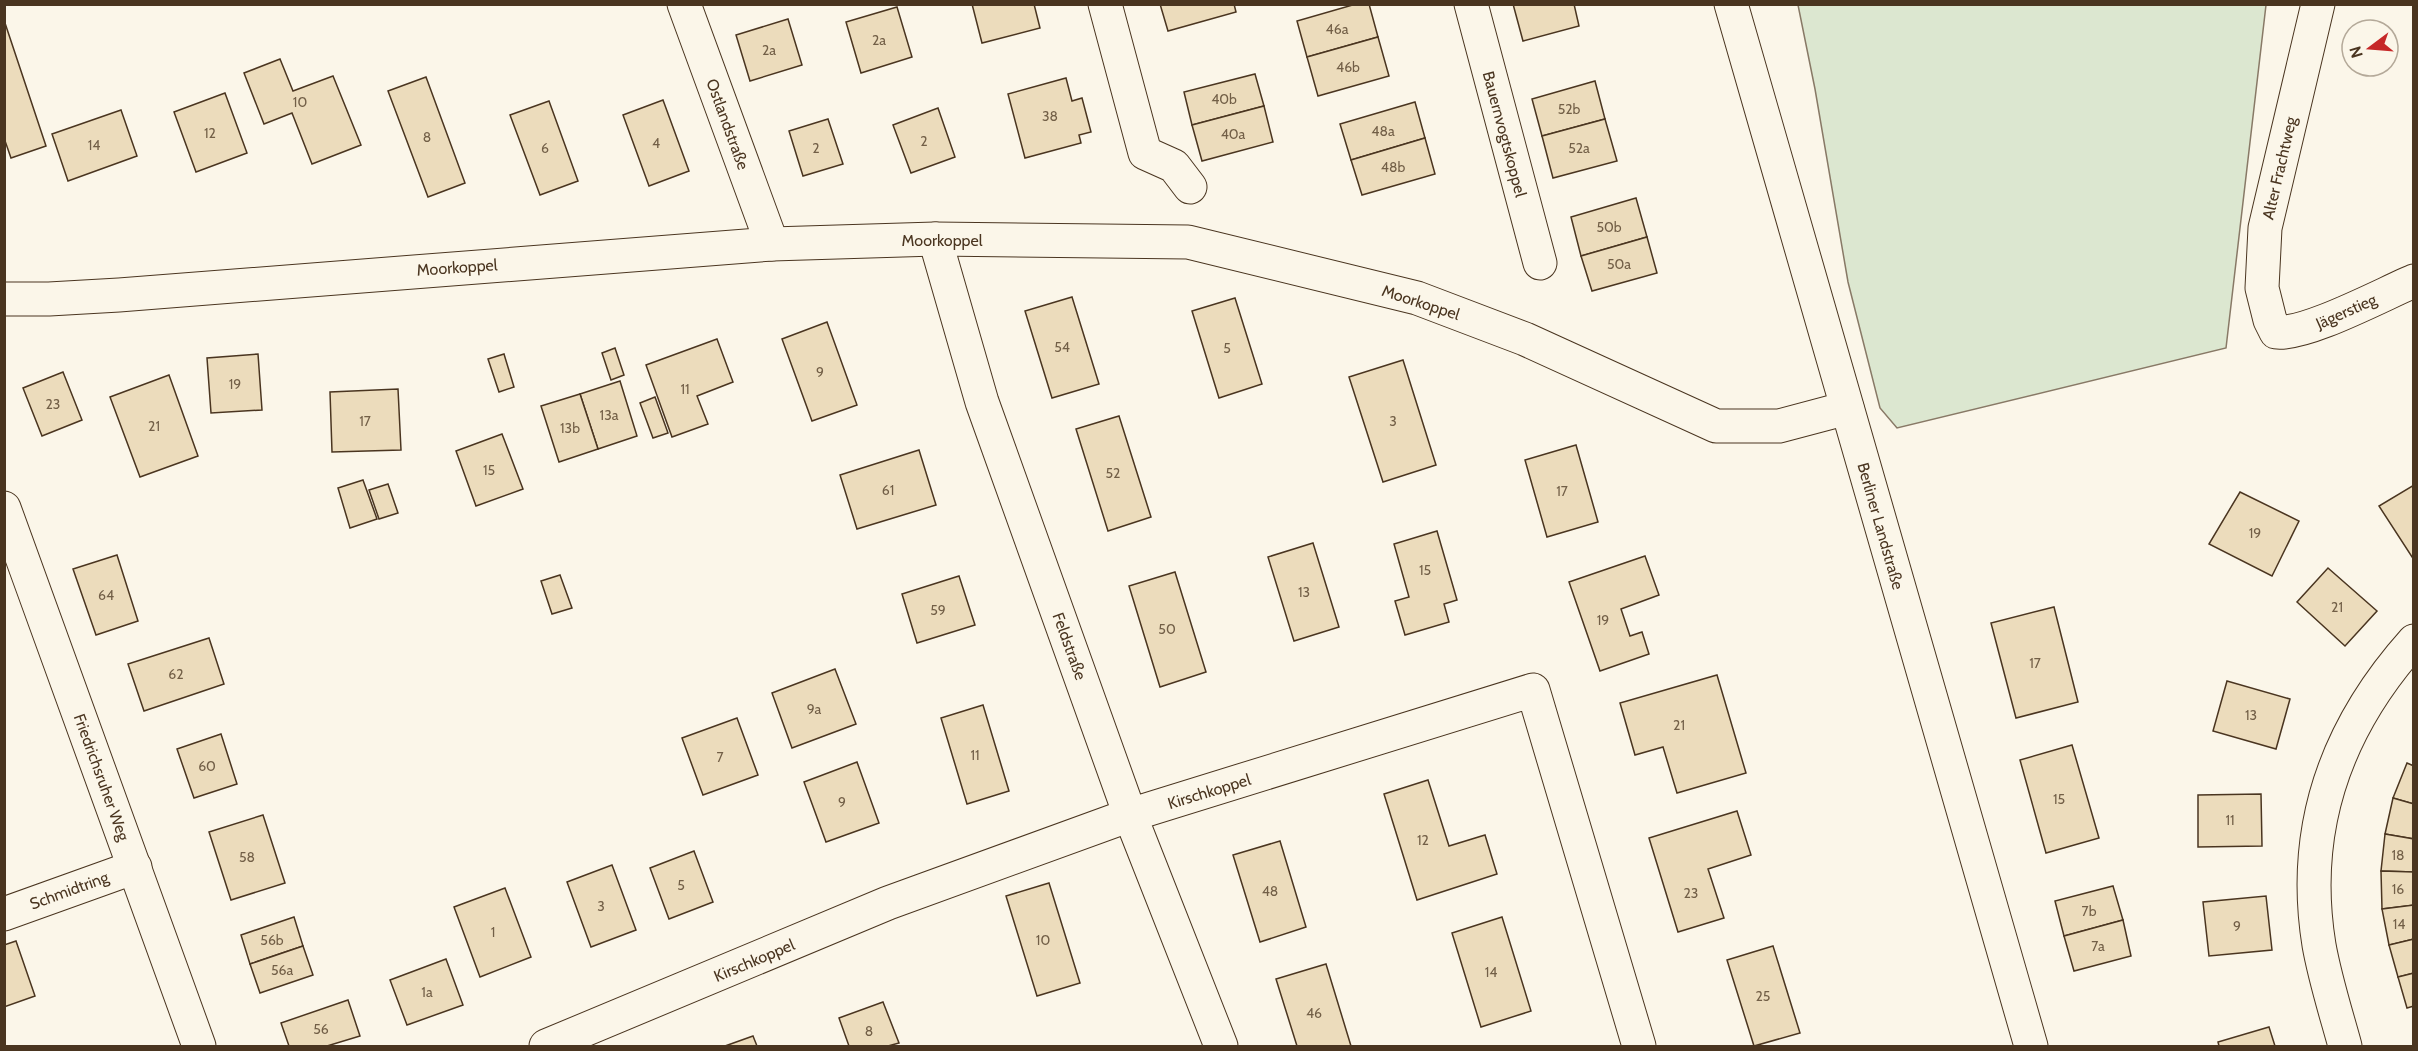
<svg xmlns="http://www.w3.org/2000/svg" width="2418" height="1051" font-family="Cabin,sans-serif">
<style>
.green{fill:#dce7d0;stroke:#887966;stroke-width:1.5}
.building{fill:#ecdcbc;stroke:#4a3520;stroke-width:1.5}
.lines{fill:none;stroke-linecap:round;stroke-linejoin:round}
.minor-casing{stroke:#4a3520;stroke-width:35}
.minor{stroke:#fbf6e9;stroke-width:33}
.labels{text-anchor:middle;stroke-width:4.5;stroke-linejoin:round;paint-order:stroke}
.number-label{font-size:14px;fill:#725f47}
.street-label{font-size:16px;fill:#4a3520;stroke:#fbf6e9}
</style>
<rect width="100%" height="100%" fill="#fbf6e9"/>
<path class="green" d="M 1798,5 L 2266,5 L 2226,348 L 1897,428 L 1880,408 L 1848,282 L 1815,89 Z"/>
<g class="building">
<path d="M 972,4 L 1034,4 L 1040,28 L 982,43 Z"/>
<path d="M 1160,4 L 1234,4 L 1236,12 L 1168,31 Z"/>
<path d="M 1356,4 L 1369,4 L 1378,37 L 1307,57 L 1297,21 Z"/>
<path d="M 1513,4 L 1574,4 L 1579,26 L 1523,41 Z"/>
<path d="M 897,7 L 912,57 L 861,73 L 846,22 Z"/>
<path d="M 788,19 L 802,65 L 750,81 L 736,35 Z"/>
<path d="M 5,23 L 46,146 L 11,158 L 4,138 Z"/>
<path d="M 1378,37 L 1389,76 L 1318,96 L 1307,57 Z"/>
<path d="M 280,59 L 293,91 L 333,76 L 361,145 L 312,164 L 292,113 L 264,124 L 244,73 Z"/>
<path d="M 1255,74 L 1264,106 L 1192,125 L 1184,92 Z"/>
<path d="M 426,77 L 465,183 L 428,197 L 388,91 Z"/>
<path d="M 1066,78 L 1072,101 L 1082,98 L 1091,132 L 1079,135 L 1081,143 L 1025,158 L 1008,94 Z"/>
<path d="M 1595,81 L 1605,119 L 1542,136 L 1532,99 Z"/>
<path d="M 225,93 L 247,153 L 196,172 L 174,112 Z"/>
<path d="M 663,100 L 689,171 L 649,186 L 623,115 Z"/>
<path d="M 549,101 L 578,181 L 540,195 L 510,115 Z"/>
<path d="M 1415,102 L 1425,138 L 1351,160 L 1340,124 Z"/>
<path d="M 1264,106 L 1273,142 L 1202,161 L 1192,125 Z"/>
<path d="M 938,108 L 955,157 L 911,173 L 893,125 Z"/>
<path d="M 121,110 L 137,156 L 68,181 L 52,134 Z"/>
<path d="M 828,119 L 843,164 L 803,176 L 789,131 Z"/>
<path d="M 1605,119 L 1617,161 L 1553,178 L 1542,136 Z"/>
<path d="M 1425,138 L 1435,174 L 1362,195 L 1351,160 Z"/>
<path d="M 1636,198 L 1647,237 L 1581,256 L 1571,217 Z"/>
<path d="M 1647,237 L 1657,273 L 1592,291 L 1581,256 Z"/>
<path d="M 1072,297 L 1099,384 L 1052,398 L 1025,311 Z"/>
<path d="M 1235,298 L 1262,384 L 1219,398 L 1192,311 Z"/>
<path d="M 827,322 L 857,405 L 812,421 L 782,339 Z"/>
<path d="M 717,339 L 733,382 L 697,396 L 708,424 L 672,437 L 646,365 Z"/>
<path d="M 615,348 L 624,375 L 611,380 L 602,353 Z"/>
<path d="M 258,354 L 262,410 L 211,413 L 207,358 Z"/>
<path d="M 504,354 L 514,387 L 499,392 L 488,359 Z"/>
<path d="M 1403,360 L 1436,465 L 1383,482 L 1349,377 Z"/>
<path d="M 63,372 L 82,420 L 42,436 L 23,388 Z"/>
<path d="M 169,375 L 198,456 L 140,477 L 110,397 Z"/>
<path d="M 620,381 L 637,436 L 598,449 L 580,394 Z"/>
<path d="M 398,389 L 401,450 L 332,452 L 330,392 Z"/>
<path d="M 580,394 L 598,449 L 559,462 L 541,406 Z"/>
<path d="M 655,397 L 668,433 L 653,438 L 640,403 Z"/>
<path d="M 1119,416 L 1151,517 L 1108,531 L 1076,429 Z"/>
<path d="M 502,434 L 523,489 L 476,506 L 456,451 Z"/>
<path d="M 1576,445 L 1598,522 L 1547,537 L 1525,460 Z"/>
<path d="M 919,450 L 936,505 L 857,529 L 840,475 Z"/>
<path d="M 363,480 L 377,519 L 350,528 L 338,488 Z"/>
<path d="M 388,484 L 398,513 L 379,519 L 369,490 Z"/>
<path d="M 2414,485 L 2414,560 L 2379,506 Z"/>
<path d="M 2240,492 L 2299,521 L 2272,576 L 2209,544 Z"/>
<path d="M 1437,531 L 1457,600 L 1444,604 L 1449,622 L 1405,635 L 1395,601 L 1409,597 L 1394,544 Z"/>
<path d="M 1313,543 L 1339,627 L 1294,641 L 1268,557 Z"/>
<path d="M 117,555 L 138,621 L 96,635 L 73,569 Z"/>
<path d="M 1645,556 L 1659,595 L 1621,609 L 1630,636 L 1642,632 L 1649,654 L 1600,671 L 1569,582 Z"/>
<path d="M 2328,568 L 2377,611 L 2345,646 L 2297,602 Z"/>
<path d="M 1175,572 L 1206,672 L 1160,687 L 1129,586 Z"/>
<path d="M 560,575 L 572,608 L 552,614 L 541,581 Z"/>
<path d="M 959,576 L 975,625 L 917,643 L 902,594 Z"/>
<path d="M 2054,607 L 2078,702 L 2016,718 L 1991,623 Z"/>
<path d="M 209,638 L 224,684 L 144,711 L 128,664 Z"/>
<path d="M 835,669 L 856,724 L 792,748 L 772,693 Z"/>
<path d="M 1717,675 L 1746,773 L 1677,793 L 1663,747 L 1635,755 L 1620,703 Z"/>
<path d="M 2227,681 L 2290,699 L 2276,749 L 2213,731 Z"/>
<path d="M 983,705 L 1009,791 L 967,804 L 941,718 Z"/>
<path d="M 737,718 L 758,775 L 703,795 L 682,738 Z"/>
<path d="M 221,734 L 237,784 L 194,798 L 177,749 Z"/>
<path d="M 2072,745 L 2099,838 L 2046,853 L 2020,760 Z"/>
<path d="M 857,762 L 879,823 L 826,842 L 804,782 Z"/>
<path d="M 2407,763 L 2414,766 L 2414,804 L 2393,798 Z"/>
<path d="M 1428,780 L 1449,846 L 1485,835 L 1497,874 L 1417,900 L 1384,794 Z"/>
<path d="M 2261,794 L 2262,846 L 2198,847 L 2198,795 Z"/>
<path d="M 2393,798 L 2414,804 L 2414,839 L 2385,834 Z"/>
<path d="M 1737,811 L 1751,855 L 1708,869 L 1724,918 L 1678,932 L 1649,838 Z"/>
<path d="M 263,815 L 285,883 L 231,900 L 209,832 Z"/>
<path d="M 2385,834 L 2414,839 L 2414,872 L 2381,871 Z"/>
<path d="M 1280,841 L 1306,927 L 1260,942 L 1233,855 Z"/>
<path d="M 694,851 L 713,902 L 669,919 L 650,868 Z"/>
<path d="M 612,865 L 636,930 L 591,947 L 567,882 Z"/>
<path d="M 2381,871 L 2414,872 L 2414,905 L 2382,909 Z"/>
<path d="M 1049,883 L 1080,983 L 1037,996 L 1006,896 Z"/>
<path d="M 2113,886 L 2123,920 L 2064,936 L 2055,901 Z"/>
<path d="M 505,888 L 531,957 L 480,977 L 454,907 Z"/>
<path d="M 2266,896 L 2272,950 L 2209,956 L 2203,902 Z"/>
<path d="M 2414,905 L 2414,939 L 2389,945 L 2382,909 Z"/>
<path d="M 294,917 L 303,946 L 250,964 L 241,935 Z"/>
<path d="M 1502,917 L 1531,1011 L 1481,1027 L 1452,933 Z"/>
<path d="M 2123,920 L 2131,956 L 2074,971 L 2064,936 Z"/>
<path d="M 2414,939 L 2414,973 L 2398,977 L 2389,945 Z"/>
<path d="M 16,941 L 35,996 L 4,1007 L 4,945 Z"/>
<path d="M 303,946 L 313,975 L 260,993 L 250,964 Z"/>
<path d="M 1773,946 L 1800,1033 L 1754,1046 L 1727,960 Z"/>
<path d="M 446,959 L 463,1005 L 407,1025 L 390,980 Z"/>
<path d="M 1326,964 L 1351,1046 L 1297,1046 L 1276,979 Z"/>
<path d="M 2414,973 L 2414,1006 L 2407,1008 L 2398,977 Z"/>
<path d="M 348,1000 L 360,1036 L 327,1046 L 289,1046 L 281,1023 Z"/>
<path d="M 883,1002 L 899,1043 L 888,1046 L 849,1046 L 839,1018 Z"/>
<path d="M 2269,1027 L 2275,1046 L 2219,1046 L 2218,1042 Z"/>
<path d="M 753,1036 L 757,1046 L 725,1046 Z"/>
</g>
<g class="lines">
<defs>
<g id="minor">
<path d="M 684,4 L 772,244"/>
<path d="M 1105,4 L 1145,153 L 1174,166 L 1190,187"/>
<path d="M 1471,4 L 1540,263"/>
<path d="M 1731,4 L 2031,1046"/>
<path d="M 2318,4 L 2265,228 L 2262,288 L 2270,320 L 2276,332 C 2305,336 2383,294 2414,281"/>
<path d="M 935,239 L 982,402 L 1130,815 L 1221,1046"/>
<path d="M 4,299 L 49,299 L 119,295 L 772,244 L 935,239 L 1188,242 L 1417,298 L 1525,339 L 1716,426 L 1779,426 L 1847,408"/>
<path d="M 4,508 L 199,1046"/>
<path d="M 4,914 L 135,867"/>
<path d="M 546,1046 L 888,903 L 1130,815 L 1533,690 L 1639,1046"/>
<path d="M 2345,1046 C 2336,1013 2325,979 2319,945 C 2300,828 2336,728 2414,641"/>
</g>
</defs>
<use href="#minor" class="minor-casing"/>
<use href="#minor" class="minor"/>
</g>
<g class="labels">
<g class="number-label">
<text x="1337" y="34">46a</text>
<text x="879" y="45">2a</text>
<text x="769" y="55">2a</text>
<text x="1348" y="72">46b</text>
<text x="1224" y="104">40b</text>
<text x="300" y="107">10</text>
<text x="1569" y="114">52b</text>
<text x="1050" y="121">38</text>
<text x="1383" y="136">48a</text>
<text x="210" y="138">12</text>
<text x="1233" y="139">40a</text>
<text x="427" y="142">8</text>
<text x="924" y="146">2</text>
<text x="656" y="148">4</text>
<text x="94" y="150">14</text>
<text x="545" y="153">6</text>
<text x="816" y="153">2</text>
<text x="1579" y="153">52a</text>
<text x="1393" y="172">48b</text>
<text x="1609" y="232">50b</text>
<text x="1619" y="269">50a</text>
<text x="1062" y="352">54</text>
<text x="1227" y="353">5</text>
<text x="820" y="377">9</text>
<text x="235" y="389">19</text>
<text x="685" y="394">11</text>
<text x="53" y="409">23</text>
<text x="609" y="420">13a</text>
<text x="365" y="426">17</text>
<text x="1393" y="426">3</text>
<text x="154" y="431">21</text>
<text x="570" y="433">13b</text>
<text x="489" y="475">15</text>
<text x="1113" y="478">52</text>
<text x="888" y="495">61</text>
<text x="1562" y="496">17</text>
<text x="2255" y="538">19</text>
<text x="1425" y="575">15</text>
<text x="1304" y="597">13</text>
<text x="106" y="600">64</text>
<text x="2337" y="612">21</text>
<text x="938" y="615">59</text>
<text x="1603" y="625">19</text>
<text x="1167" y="634">50</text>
<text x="2035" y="668">17</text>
<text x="176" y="679">62</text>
<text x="814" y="714">9a</text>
<text x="2251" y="720">13</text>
<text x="1679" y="730">21</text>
<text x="975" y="760">11</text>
<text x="720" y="762">7</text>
<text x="207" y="771">60</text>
<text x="2059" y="804">15</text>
<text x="842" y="807">9</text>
<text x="2230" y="825">11</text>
<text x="1423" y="845">12</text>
<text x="2398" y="860">18</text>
<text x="247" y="862">58</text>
<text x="681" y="890">5</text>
<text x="2398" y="894">16</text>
<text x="1270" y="896">48</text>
<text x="1691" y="898">23</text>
<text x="601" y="911">3</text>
<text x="2089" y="916">7b</text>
<text x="2399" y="929">14</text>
<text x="2237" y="931">9</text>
<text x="493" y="937">1</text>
<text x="272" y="945">56b</text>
<text x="1043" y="945">10</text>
<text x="2098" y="951">7a</text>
<text x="282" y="975">56a</text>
<text x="1491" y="977">14</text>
<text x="427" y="997">1a</text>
<text x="1763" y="1001">25</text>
<text x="1314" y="1018">46</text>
<text x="321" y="1034">56</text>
<text x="869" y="1036">8</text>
</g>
<g class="street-label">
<text transform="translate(728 124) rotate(70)" y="6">Ostlandstraße</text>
<text transform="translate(1505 134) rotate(75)" y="6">Bauernvogtskoppel</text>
<text transform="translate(2279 168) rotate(-77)" y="6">Alter Frachtweg</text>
<text x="942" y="246">Moorkoppel</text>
<text transform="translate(457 267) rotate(-4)" y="6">Moorkoppel</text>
<text transform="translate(1421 302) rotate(18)" y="6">Moorkoppel</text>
<text transform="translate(2346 311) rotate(-24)" y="6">Jägerstieg</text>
<text transform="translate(1881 526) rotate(74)" y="6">Berliner Landstraße</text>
<text transform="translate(1070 646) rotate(70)" y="6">Feldstraße</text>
<text transform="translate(102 777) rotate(70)" y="6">Friedrichsruher Weg</text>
<text transform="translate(1209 791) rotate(-17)" y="6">Kirschkoppel</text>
<text transform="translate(69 890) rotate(-20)" y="6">Schmidtring</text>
<text transform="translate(754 960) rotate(-23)" y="6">Kirschkoppel</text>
</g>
</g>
<rect width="2418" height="1051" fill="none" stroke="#4a3520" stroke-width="12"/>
<g transform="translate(2370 48) rotate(254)"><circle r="28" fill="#fbf6e9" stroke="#b4a999" stroke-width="1.5"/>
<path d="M0-4.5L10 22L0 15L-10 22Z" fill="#c62828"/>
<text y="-9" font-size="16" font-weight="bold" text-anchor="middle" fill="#4a3520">N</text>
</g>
</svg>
